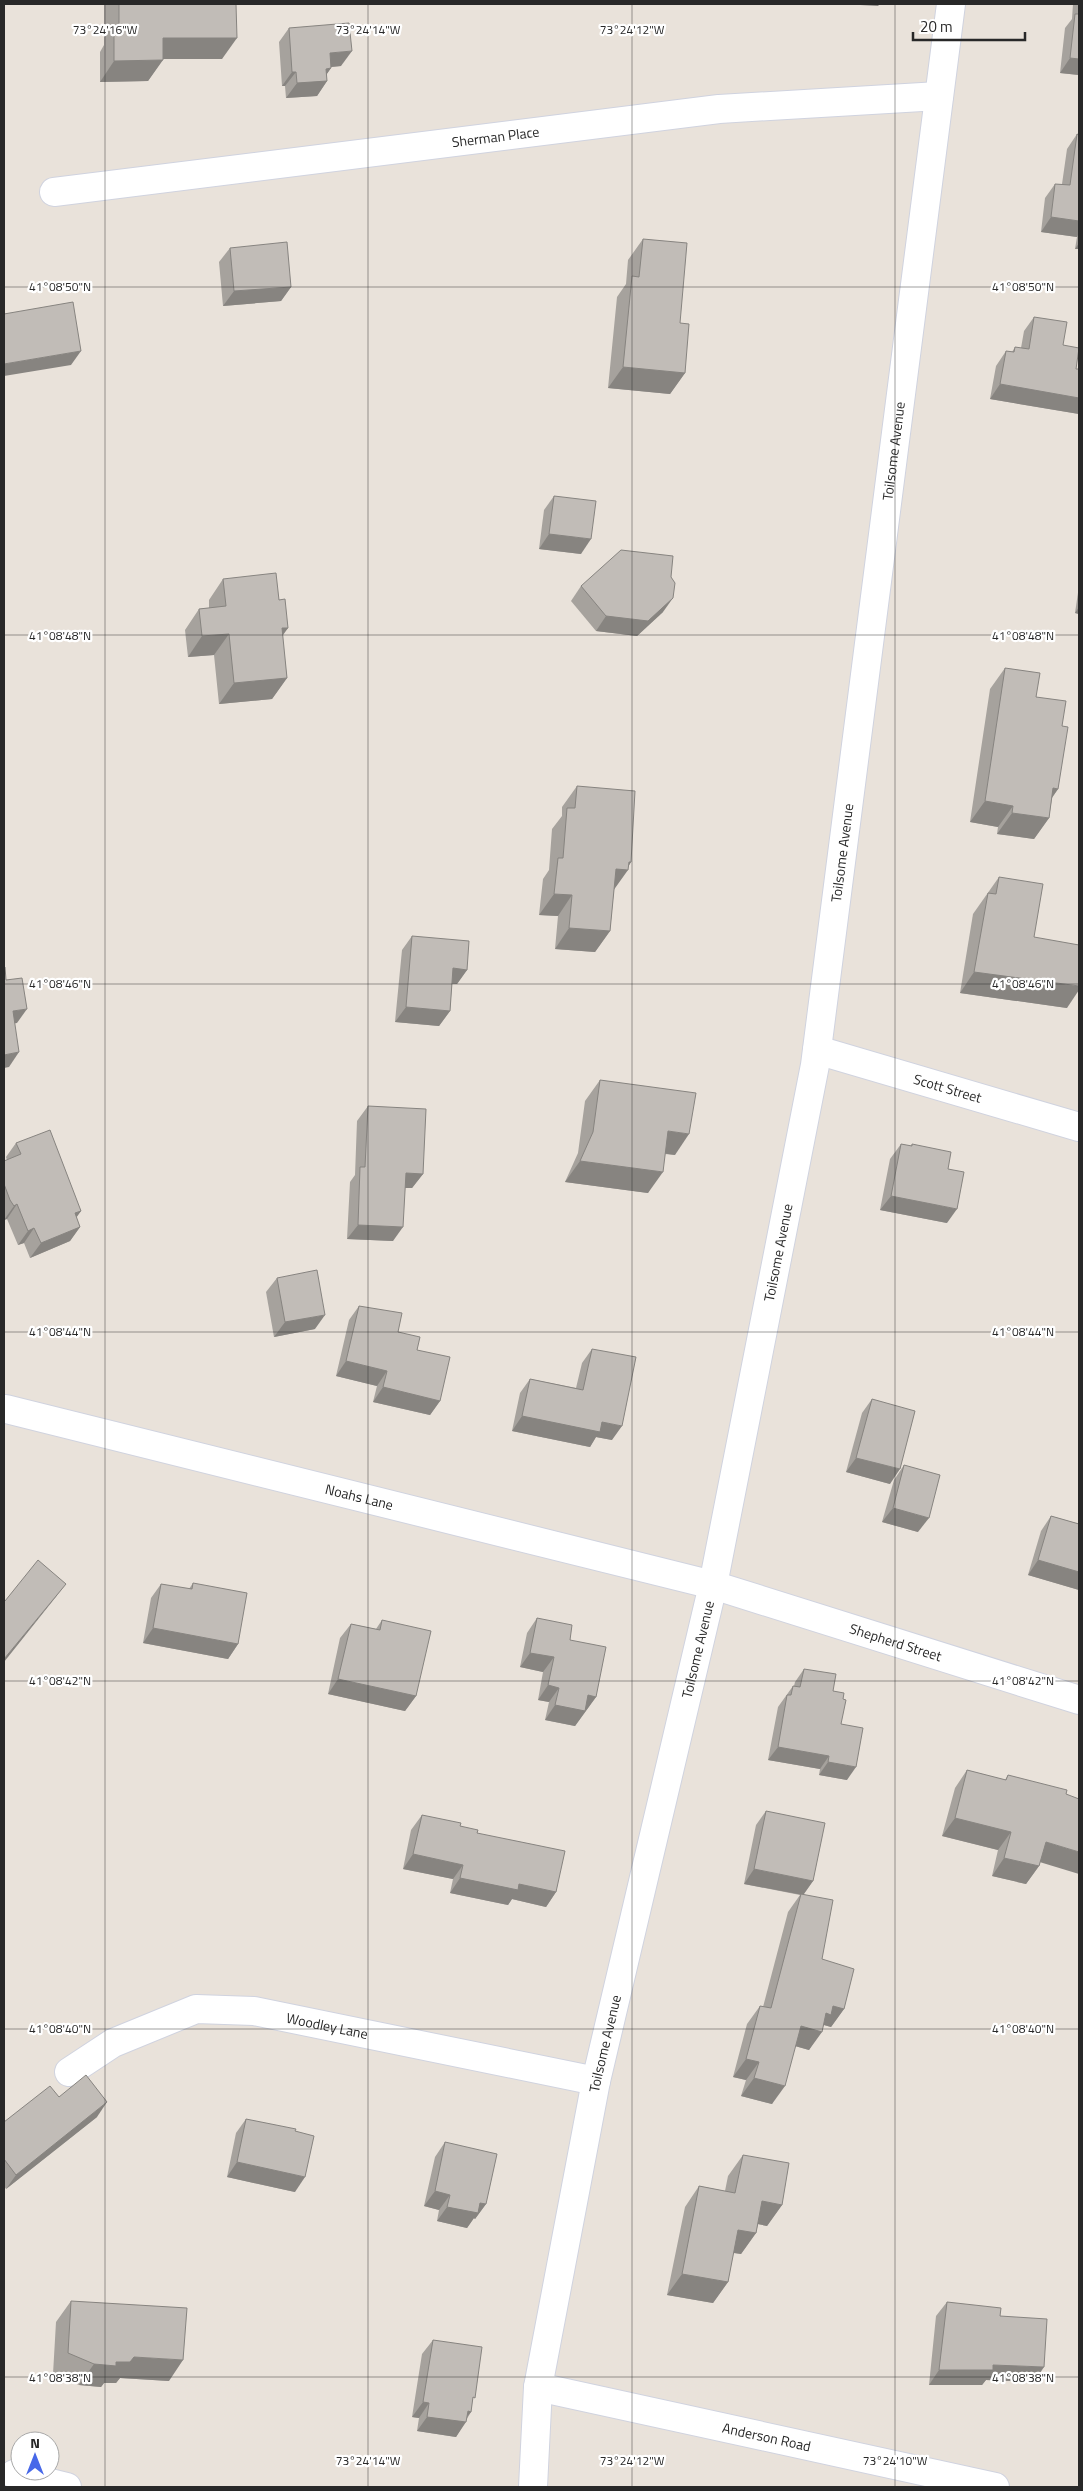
<svg xmlns="http://www.w3.org/2000/svg" width="1083" height="2491" font-family="'Titillium Web',sans-serif">
<style>
.lines{fill:none;stroke-linecap:round;stroke-linejoin:round}
.minor-casing{stroke:#d0d3df;stroke-width:30}
.minor{stroke:#fff;stroke-width:28}
.wall{fill:#a6a29d}
.shaded-wall{fill:#878480}
.building{fill:#c1bcb7;stroke:#878480}
.ticks{fill:none;stroke:#282828;stroke-width:1;stroke-opacity:0.45}
.labels{text-anchor:middle;stroke-width:4.5;stroke-linejoin:round;paint-order:stroke}
.street-label{font-size:14px;fill:#282828;stroke:#fff}
.ticks-label{font-size:12px;text-anchor:middle;fill:#282828;stroke:#fff;stroke-width:4.5;stroke-linejoin:round;paint-order:stroke}
</style>
<rect width="100%" height="100%" fill="#e9e2da"/>
<g class="lines">
<defs>
<g id="minor">
<path id="s1" d="M 54,192 L 719,109 L 939,96"/>
<path id="s2" d="M 817,1050 L 1079,1127"/>
<path id="s3" d="M 6,1409 L 713,1585 L 1079,1700"/>
<path id="s4" d="M 69,2072 L 113,2043 L 196,2009 L 254,2011 L 596,2081"/>
<path id="s5" d="M 538,2387 L 995,2487"/>
<path d="M 14,2474 L 67,2487"/>
<path id="s6" d="M 533,2487 L 538,2387 L 596,2081 L 713,1585 L 815,1065 L 951,4"/>
</g>
</defs>
<use href="#minor" class="minor-casing"/>
<use href="#minor" class="minor"/>
</g>
<g class="wall">
<path d="M 104,4 L 236,4 L 222,59 L 163,59 L 148,81 L 100,82 L 100,52 L 104,45 Z"/>
<path d="M 1073,4 L 1079,4 L 1079,75 L 1060,73 L 1065,28 L 1072,19 Z"/>
<path d="M 289,28 L 341,66 L 331,67 L 331,68 L 326,75 L 327,81 L 317,96 L 286,98 L 285,86 L 282,86 L 279,42 Z"/>
<path d="M 1077,134 L 1079,135 L 1079,249 L 1075,249 L 1077,237 L 1041,232 L 1045,198 L 1055,184 L 1062,184 L 1067,149 Z"/>
<path d="M 643,239 L 680,323 L 685,373 L 670,394 L 608,388 L 617,297 L 626,284 L 628,260 Z"/>
<path d="M 230,248 L 291,287 L 281,301 L 223,306 L 219,262 Z"/>
<path d="M 1034,317 L 1063,345 L 1076,369 L 1079,369 L 1079,414 L 990,399 L 996,366 L 1006,351 L 1012,352 L 1015,347 L 1021,348 L 1024,331 Z"/>
<path d="M 554,496 L 581,554 L 539,549 L 544,510 Z"/>
<path d="M 223,579 L 288,628 L 282,635 L 287,678 L 272,699 L 219,704 L 214,655 L 188,657 L 185,630 L 199,609 L 209,608 L 209,600 Z"/>
<path d="M 581,586 L 663,612 L 637,636 L 596,631 L 571,601 Z"/>
<path d="M 1079,586 L 1079,614 L 1075,613 Z"/>
<path d="M 1005,668 L 1036,697 L 1062,726 L 1058,789 L 1052,798 L 1049,818 L 1034,839 L 997,834 L 998,827 L 970,822 L 990,689 Z"/>
<path d="M 577,786 L 631,862 L 614,889 L 610,931 L 595,952 L 555,949 L 558,916 L 539,915 L 543,879 L 549,870 L 552,829 L 562,816 L 562,807 Z"/>
<path d="M 999,877 L 1034,937 L 1067,1008 L 960,993 L 973,914 Z"/>
<path d="M 412,936 L 467,970 L 457,984 L 452,984 L 450,1011 L 439,1026 L 395,1022 L 402,950 Z"/>
<path d="M 600,1080 L 675,1155 L 665,1154 L 648,1193 L 565,1182 L 578,1153 L 585,1101 Z"/>
<path d="M 368,1106 L 423,1174 L 412,1188 L 405,1188 L 393,1241 L 347,1239 L 350,1182 L 355,1175 L 357,1121 Z"/>
<path d="M 16,1143 L 81,1211 L 76,1217 L 80,1227 L 70,1241 L 30,1258 L 24,1243 L 18,1245 L 7,1219 L 4,1220 L 4,1161 L 7,1160 L 6,1157 Z"/>
<path d="M 901,1144 L 911,1146 L 912,1144 L 947,1223 L 880,1210 L 890,1159 Z"/>
<path d="M 277,1278 L 315,1329 L 274,1337 L 266,1292 Z"/>
<path d="M 359,1306 L 398,1332 L 417,1350 L 440,1401 L 430,1415 L 373,1402 L 377,1386 L 336,1376 L 349,1320 Z"/>
<path d="M 592,1349 L 612,1440 L 596,1437 L 590,1447 L 512,1431 L 520,1393 L 530,1379 L 576,1388 L 582,1363 Z"/>
<path d="M 872,1399 L 890,1484 L 846,1472 L 862,1413 Z"/>
<path d="M 904,1465 L 918,1532 L 882,1522 L 894,1480 Z"/>
<path d="M 1051,1516 L 1079,1524 L 1079,1590 L 1028,1575 L 1041,1531 Z"/>
<path d="M 193,1583 L 238,1644 L 228,1659 L 143,1643 L 151,1598 L 161,1584 L 189,1589 Z"/>
<path d="M 537,1618 L 570,1640 L 596,1697 L 575,1726 L 545,1720 L 549,1702 L 538,1700 L 543,1672 L 520,1667 L 527,1633 Z"/>
<path d="M 382,1620 L 416,1696 L 405,1711 L 328,1694 L 340,1638 L 351,1624 L 376,1629 Z"/>
<path d="M 804,1669 L 833,1691 L 841,1724 L 847,1780 L 819,1775 L 820,1769 L 768,1760 L 778,1707 L 793,1686 L 794,1686 L 795,1682 Z"/>
<path d="M 967,1770 L 1005,1780 L 1008,1775 L 1040,1862 L 1039,1866 L 1026,1884 L 992,1876 L 998,1850 L 942,1836 L 955,1788 Z"/>
<path d="M 766,1811 L 813,1881 L 804,1894 L 822,1959 L 844,2009 L 831,2027 L 824,2025 L 809,2050 L 795,2046 L 772,2104 L 741,2096 L 746,2080 L 733,2077 L 747,2024 L 760,2006 L 763,2007 L 788,1912 L 800,1895 L 744,1884 L 756,1825 Z"/>
<path d="M 422,1815 L 460,1826 L 477,1833 L 556,1892 L 546,1907 L 512,1899 L 508,1905 L 450,1893 L 453,1879 L 403,1869 L 411,1830 Z"/>
<path d="M 59,2097 L 97,2117 L 6,2189 L 4,2186 L 4,2122 Z"/>
<path d="M 246,2119 L 295,2131 L 295,2192 L 227,2177 L 236,2133 Z"/>
<path d="M 445,2142 L 486,2204 L 475,2219 L 474,2218 L 467,2228 L 437,2221 L 439,2210 L 424,2206 L 435,2157 Z"/>
<path d="M 743,2155 L 782,2205 L 767,2226 L 758,2224 L 756,2233 L 741,2254 L 733,2253 L 728,2282 L 713,2303 L 667,2295 L 685,2207 L 699,2186 L 725,2191 L 728,2176 Z"/>
<path d="M 71,2301 L 169,2381 L 120,2378 L 116,2383 L 104,2383 L 101,2387 L 79,2385 L 53,2374 L 56,2322 Z"/>
<path d="M 947,2302 L 1000,2316 L 1034,2382 L 986,2380 L 982,2385 L 929,2385 L 936,2316 Z"/>
<path d="M 433,2340 L 472,2402 L 471,2412 L 456,2437 L 417,2431 L 419,2418 L 412,2417 L 422,2354 Z"/>
</g>
<g class="shaded-wall">
<path d="M 842,4 L 880,4 L 878,6 Z"/>
<path d="M 163,38 L 237,38 L 222,59 L 148,59 Z"/>
<path d="M 352,51 L 341,66 L 320,68 L 330,53 Z"/>
<path d="M 1070,58 L 1079,59 L 1079,75 L 1060,73 Z"/>
<path d="M 163,60 L 148,81 L 100,82 L 114,61 Z"/>
<path d="M 331,68 L 322,81 L 327,81 L 317,96 L 286,98 L 297,83 L 326,69 Z"/>
<path d="M 292,72 L 296,72 L 285,86 L 282,86 Z"/>
<path d="M 1051,217 L 1079,221 L 1079,233 L 1077,237 L 1041,232 Z"/>
<path d="M 1079,243 L 1079,249 L 1075,249 Z"/>
<path d="M 291,287 L 281,301 L 223,306 L 234,291 Z"/>
<path d="M 81,351 L 71,365 L 4,376 L 4,364 Z"/>
<path d="M 623,367 L 685,373 L 670,394 L 608,388 Z"/>
<path d="M 1000,384 L 1079,398 L 1079,414 L 990,399 Z"/>
<path d="M 549,534 L 591,539 L 581,554 L 539,549 Z"/>
<path d="M 673,598 L 663,612 L 637,636 L 596,631 L 606,616 Z"/>
<path d="M 1079,607 L 1079,614 L 1075,613 Z"/>
<path d="M 282,628 L 288,628 L 273,649 Z"/>
<path d="M 229,634 L 214,655 L 188,657 L 202,636 Z"/>
<path d="M 287,678 L 272,699 L 219,704 L 234,683 Z"/>
<path d="M 1053,788 L 1058,789 L 1043,810 Z"/>
<path d="M 985,801 L 1013,806 L 998,827 L 970,822 Z"/>
<path d="M 1012,813 L 1049,818 L 1034,839 L 997,834 Z"/>
<path d="M 629,862 L 631,862 L 626,870 L 628,870 L 613,891 L 616,869 Z"/>
<path d="M 554,894 L 572,895 L 558,916 L 539,915 Z"/>
<path d="M 569,928 L 610,931 L 595,952 L 555,949 Z"/>
<path d="M 453,968 L 467,970 L 457,984 L 443,983 Z"/>
<path d="M 974,972 L 1079,986 L 1079,990 L 1067,1008 L 960,993 Z"/>
<path d="M 406,1007 L 450,1011 L 439,1026 L 395,1022 Z"/>
<path d="M 27,1009 L 17,1023 L 4,1025 L 13,1011 Z"/>
<path d="M 19,1052 L 9,1067 L 4,1068 L 4,1055 Z"/>
<path d="M 668,1131 L 689,1134 L 675,1155 L 654,1152 Z"/>
<path d="M 580,1161 L 663,1172 L 648,1193 L 565,1182 Z"/>
<path d="M 406,1173 L 423,1174 L 412,1188 L 396,1188 Z"/>
<path d="M 891,1196 L 957,1209 L 947,1223 L 880,1210 Z"/>
<path d="M 17,1204 L 7,1219 L 4,1220 L 14,1206 Z"/>
<path d="M 81,1211 L 71,1225 L 75,1213 Z"/>
<path d="M 358,1225 L 403,1227 L 393,1241 L 347,1239 Z"/>
<path d="M 80,1227 L 70,1241 L 30,1258 L 41,1243 Z"/>
<path d="M 34,1228 L 24,1243 L 18,1245 L 28,1231 Z"/>
<path d="M 325,1315 L 315,1329 L 274,1337 L 285,1322 Z"/>
<path d="M 346,1361 L 387,1371 L 377,1386 L 336,1376 Z"/>
<path d="M 383,1387 L 440,1401 L 430,1415 L 373,1402 Z"/>
<path d="M 522,1416 L 602,1422 L 622,1426 L 612,1440 L 596,1437 L 590,1447 L 512,1431 Z"/>
<path d="M 856,1458 L 900,1469 L 890,1484 L 846,1472 Z"/>
<path d="M 893,1508 L 929,1518 L 918,1532 L 882,1522 Z"/>
<path d="M 1038,1560 L 1079,1572 L 1079,1590 L 1028,1575 Z"/>
<path d="M 66,1584 L 55,1598 L 4,1662 L 4,1659 Z"/>
<path d="M 153,1628 L 238,1644 L 228,1659 L 143,1643 Z"/>
<path d="M 530,1653 L 554,1657 L 543,1672 L 520,1667 Z"/>
<path d="M 338,1679 L 416,1696 L 405,1711 L 328,1694 Z"/>
<path d="M 548,1685 L 559,1688 L 549,1702 L 538,1700 Z"/>
<path d="M 588,1695 L 596,1697 L 575,1726 L 545,1720 L 555,1705 Z"/>
<path d="M 778,1747 L 829,1756 L 820,1769 L 768,1760 Z"/>
<path d="M 828,1762 L 856,1767 L 847,1780 L 819,1775 Z"/>
<path d="M 955,1818 L 1011,1832 L 998,1850 L 942,1836 Z"/>
<path d="M 1046,1842 L 1079,1852 L 1079,1874 L 1033,1860 Z"/>
<path d="M 413,1854 L 463,1865 L 453,1879 L 403,1869 Z"/>
<path d="M 1004,1858 L 1039,1866 L 1026,1884 L 992,1876 Z"/>
<path d="M 754,1869 L 813,1881 L 803,1895 L 744,1884 Z"/>
<path d="M 460,1878 L 519,1884 L 556,1892 L 546,1907 L 512,1899 L 508,1905 L 450,1893 Z"/>
<path d="M 833,2006 L 844,2009 L 831,2027 L 824,2025 L 820,2031 L 822,2032 L 809,2050 L 788,2044 L 801,2026 L 826,2013 Z"/>
<path d="M 746,2059 L 759,2062 L 746,2080 L 733,2077 Z"/>
<path d="M 754,2078 L 785,2086 L 772,2104 L 741,2096 Z"/>
<path d="M 107,2102 L 97,2117 L 6,2189 L 16,2175 Z"/>
<path d="M 237,2162 L 305,2177 L 295,2192 L 227,2177 Z"/>
<path d="M 435,2191 L 450,2195 L 439,2210 L 424,2206 Z"/>
<path d="M 762,2201 L 782,2205 L 767,2226 L 748,2222 Z"/>
<path d="M 480,2203 L 486,2204 L 475,2219 L 474,2218 L 467,2228 L 437,2221 L 447,2207 Z"/>
<path d="M 738,2230 L 756,2233 L 741,2254 L 723,2251 Z"/>
<path d="M 682,2274 L 728,2282 L 713,2303 L 667,2295 Z"/>
<path d="M 134,2357 L 183,2360 L 169,2381 L 120,2378 L 116,2383 L 104,2383 L 101,2387 L 79,2385 L 94,2364 L 116,2362 Z"/>
<path d="M 993,2365 L 1044,2367 L 1034,2382 L 986,2380 L 982,2385 L 929,2385 L 939,2370 Z"/>
<path d="M 423,2402 L 429,2403 L 419,2418 L 412,2417 Z"/>
<path d="M 468,2411 L 471,2412 L 463,2422 L 466,2422 L 456,2437 L 417,2431 L 427,2417 Z"/>
</g>
<g class="building">
<path d="M 119,4 L 236,4 L 237,38 L 163,38 L 163,60 L 114,61 L 114,31 L 119,31 Z"/>
<path d="M 1075,14 L 1079,14 L 1079,59 L 1070,58 Z"/>
<path d="M 349,23 L 352,51 L 330,53 L 331,68 L 326,69 L 327,81 L 297,83 L 296,72 L 292,72 L 289,28 Z"/>
<path d="M 1077,134 L 1079,135 L 1079,221 L 1051,217 L 1055,184 L 1070,185 Z"/>
<path d="M 643,239 L 687,243 L 680,323 L 689,324 L 685,373 L 623,367 L 632,276 L 639,277 Z"/>
<path d="M 287,242 L 291,287 L 234,291 L 230,248 Z"/>
<path d="M 73,302 L 81,351 L 4,364 L 4,314 Z"/>
<path d="M 1034,317 L 1067,322 L 1063,345 L 1079,348 L 1076,369 L 1079,369 L 1079,398 L 1000,384 L 1006,351 L 1014,352 L 1015,347 L 1029,349 Z"/>
<path d="M 554,496 L 596,501 L 591,539 L 549,534 Z"/>
<path d="M 621,550 L 673,556 L 671,577 L 675,583 L 673,598 L 648,621 L 606,616 L 581,586 Z"/>
<path d="M 276,573 L 279,600 L 285,599 L 288,628 L 282,628 L 287,678 L 234,683 L 229,634 L 202,636 L 199,609 L 226,606 L 223,579 Z"/>
<path d="M 1005,668 L 1040,673 L 1036,697 L 1066,701 L 1062,726 L 1068,727 L 1058,789 L 1053,788 L 1049,818 L 1012,813 L 1013,806 L 985,801 Z"/>
<path d="M 577,786 L 635,791 L 631,862 L 629,862 L 628,870 L 616,869 L 610,931 L 569,928 L 572,895 L 554,894 L 558,858 L 563,858 L 567,808 L 575,808 Z"/>
<path d="M 999,877 L 1043,884 L 1034,937 L 1079,945 L 1079,986 L 974,972 L 988,893 L 996,894 Z"/>
<path d="M 412,936 L 469,941 L 467,970 L 453,968 L 450,1011 L 406,1007 Z"/>
<path d="M 4,967 L 5,967 L 6,980 L 22,978 L 27,1009 L 13,1011 L 19,1052 L 4,1055 Z"/>
<path d="M 600,1080 L 696,1093 L 689,1134 L 668,1131 L 663,1172 L 580,1161 L 593,1132 Z"/>
<path d="M 368,1106 L 426,1109 L 423,1174 L 406,1173 L 403,1227 L 358,1225 L 360,1167 L 365,1167 Z"/>
<path d="M 50,1130 L 81,1211 L 75,1213 L 80,1227 L 41,1243 L 34,1228 L 28,1231 L 17,1204 L 14,1206 L 10,1200 L 4,1184 L 4,1161 L 21,1154 L 16,1143 Z"/>
<path d="M 901,1144 L 912,1146 L 912,1144 L 951,1152 L 948,1169 L 964,1172 L 957,1209 L 891,1196 Z"/>
<path d="M 317,1270 L 325,1315 L 285,1322 L 277,1278 Z"/>
<path d="M 359,1306 L 402,1313 L 398,1332 L 420,1337 L 417,1350 L 450,1357 L 440,1401 L 383,1387 L 387,1371 L 346,1361 Z"/>
<path d="M 592,1349 L 636,1357 L 622,1426 L 602,1422 L 600,1432 L 522,1416 L 530,1379 L 583,1390 Z"/>
<path d="M 872,1399 L 915,1411 L 900,1469 L 856,1458 Z"/>
<path d="M 904,1465 L 940,1475 L 929,1518 L 893,1508 Z"/>
<path d="M 1051,1516 L 1079,1524 L 1079,1572 L 1038,1560 Z"/>
<path d="M 38,1560 L 66,1584 L 4,1659 L 4,1600 L 5,1601 Z"/>
<path d="M 193,1583 L 247,1593 L 238,1644 L 153,1628 L 161,1584 L 192,1589 Z"/>
<path d="M 537,1618 L 572,1625 L 570,1640 L 606,1647 L 596,1697 L 588,1695 L 585,1711 L 555,1705 L 559,1688 L 548,1685 L 554,1657 L 530,1653 Z"/>
<path d="M 382,1620 L 431,1631 L 416,1696 L 338,1679 L 351,1624 L 380,1630 Z"/>
<path d="M 804,1669 L 836,1674 L 833,1691 L 844,1693 L 843,1699 L 846,1700 L 841,1724 L 863,1728 L 856,1767 L 828,1762 L 829,1756 L 778,1747 L 787,1695 L 791,1695 L 793,1686 L 800,1687 Z"/>
<path d="M 967,1770 L 1006,1780 L 1008,1775 L 1067,1790 L 1066,1794 L 1079,1799 L 1079,1852 L 1046,1842 L 1039,1866 L 1004,1858 L 1011,1832 L 955,1818 Z"/>
<path d="M 766,1811 L 825,1823 L 813,1881 L 754,1869 Z"/>
<path d="M 422,1815 L 461,1823 L 460,1826 L 478,1830 L 477,1833 L 565,1851 L 556,1892 L 519,1884 L 518,1890 L 460,1878 L 463,1865 L 413,1854 Z"/>
<path d="M 801,1894 L 833,1900 L 822,1959 L 854,1969 L 844,2009 L 833,2006 L 831,2015 L 826,2013 L 822,2032 L 801,2026 L 785,2086 L 754,2078 L 759,2062 L 746,2059 L 760,2006 L 771,2008 Z"/>
<path d="M 86,2075 L 107,2102 L 16,2175 L 4,2159 L 4,2122 L 50,2086 L 59,2097 Z"/>
<path d="M 246,2119 L 296,2129 L 295,2131 L 314,2136 L 305,2177 L 237,2162 Z"/>
<path d="M 445,2142 L 497,2154 L 486,2204 L 480,2203 L 478,2213 L 447,2207 L 450,2195 L 435,2191 Z"/>
<path d="M 743,2155 L 789,2163 L 782,2205 L 762,2201 L 756,2233 L 738,2230 L 728,2282 L 682,2274 L 699,2186 L 735,2193 Z"/>
<path d="M 71,2301 L 187,2308 L 183,2360 L 134,2357 L 130,2362 L 116,2362 L 116,2366 L 94,2364 L 68,2353 Z"/>
<path d="M 947,2302 L 1001,2308 L 1000,2316 L 1047,2319 L 1044,2367 L 993,2365 L 993,2370 L 939,2370 Z"/>
<path d="M 433,2340 L 482,2347 L 475,2398 L 473,2397 L 471,2412 L 468,2411 L 466,2422 L 427,2417 L 429,2403 L 423,2402 Z"/>
</g>
<path class="ticks" d="M 105,4 L 105,2487M 368,4 L 368,2487M 632,4 L 632,2487M 895,4 L 895,2487M 4,287 L 1079,287M 4,635 L 1079,635M 4,984 L 1079,984M 4,1332 L 1079,1332M 4,1681 L 1079,1681M 4,2029 L 1079,2029M 4,2377 L 1079,2377"/>
<g class="labels">
<g class="street-label">
<text dy="5" stroke="none"><textPath href="#s1" startOffset="445">Sherman Place</textPath></text>
<text dy="5" stroke="none"><textPath href="#s6" startOffset="2070">Toilsome Avenue</textPath></text>
<text dy="5" stroke="none"><textPath href="#s6" startOffset="1665">Toilsome Avenue</textPath></text>
<text dy="5" stroke="none"><textPath href="#s2" startOffset="136">Scott Street</textPath></text>
<text dy="5" stroke="none"><textPath href="#s6" startOffset="1260">Toilsome Avenue</textPath></text>
<text dy="5" stroke="none"><textPath href="#s3" startOffset="364">Noahs Lane</textPath></text>
<text dy="5" stroke="none"><textPath href="#s3" startOffset="920">Shepherd Street</textPath></text>
<text dy="5" stroke="none"><textPath href="#s6" startOffset="855">Toilsome Avenue</textPath></text>
<text dy="5" stroke="none"><textPath href="#s4" startOffset="275">Woodley Lane</textPath></text>
<text dy="5" stroke="none"><textPath href="#s6" startOffset="450">Toilsome Avenue</textPath></text>
<text dy="5" stroke="none"><textPath href="#s5" startOffset="234">Anderson Road</textPath></text>
</g>
</g>
<g class="ticks-label">
<text x="105" y="34">73°24'16"W</text>
<text x="368" y="34">73°24'14"W</text>
<text x="632" y="34">73°24'12"W</text>
<text x="60" y="291">41°08'50"N</text>
<text x="1023" y="291">41°08'50"N</text>
<text x="60" y="640">41°08'48"N</text>
<text x="1023" y="640">41°08'48"N</text>
<text x="60" y="988">41°08'46"N</text>
<text x="1023" y="988">41°08'46"N</text>
<text x="60" y="1336">41°08'44"N</text>
<text x="1023" y="1336">41°08'44"N</text>
<text x="60" y="1685">41°08'42"N</text>
<text x="1023" y="1685">41°08'42"N</text>
<text x="60" y="2033">41°08'40"N</text>
<text x="1023" y="2033">41°08'40"N</text>
<text x="60" y="2382">41°08'38"N</text>
<text x="1023" y="2382">41°08'38"N</text>
<text x="368" y="2465">73°24'14"W</text>
<text x="632" y="2465">73°24'12"W</text>
<text x="895" y="2465">73°24'10"W</text>
</g>
<rect width="1083" height="2491" fill="none" stroke="#282828" stroke-width="10"/>
<g transform="translate(35 2456)"><circle r="24" fill="#ffffff" stroke="#a9a9a9"/>
<path d="M0-4L9 19L0 12L-9 19Z" fill="#4768e9"/>
<text y="-8" font-size="14" font-weight="bold" text-anchor="middle" fill="#282828">N</text>
</g>
<path d="M913 32v8h112v-8" fill="none" stroke="#282828" stroke-width="2.5"/>
<text x="920" y="32" font-size="15" fill="#282828" stroke="#ffffff" stroke-width="4" paint-order="stroke">20 m</text>
</svg>
